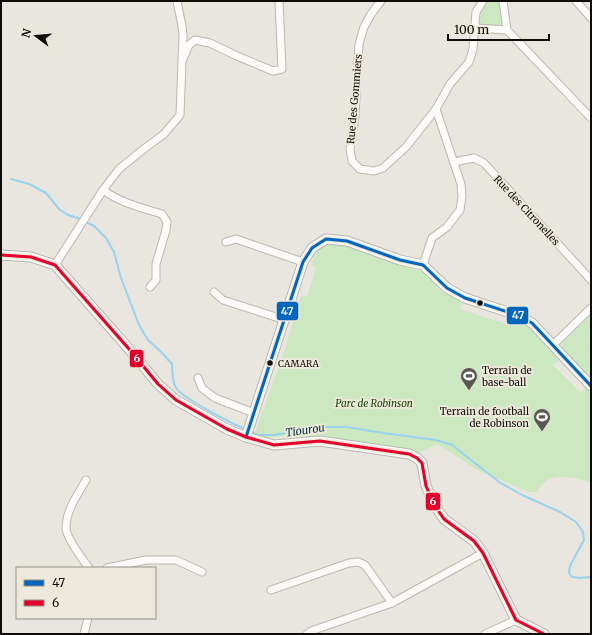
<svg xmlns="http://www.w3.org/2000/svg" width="592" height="635" font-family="Merriweather,serif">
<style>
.green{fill:#cbe8c1}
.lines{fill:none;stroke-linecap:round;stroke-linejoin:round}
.stream{stroke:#97d2ee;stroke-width:2}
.minor-casing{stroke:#b9b7b1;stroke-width:9}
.tertiary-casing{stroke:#b9b7b1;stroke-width:11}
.minor{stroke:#fcfbfa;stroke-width:7}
.tertiary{stroke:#fcfbfa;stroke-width:9}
.bus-1-casing{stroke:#ece8da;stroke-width:6}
.bus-2-casing{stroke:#ece8da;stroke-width:6}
.bus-1{stroke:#0065bd;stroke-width:3}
.bus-2{stroke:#e4002b;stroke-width:3}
.bus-dot{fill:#0e0c08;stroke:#ece8da;stroke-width:1.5}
.labels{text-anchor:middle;stroke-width:4;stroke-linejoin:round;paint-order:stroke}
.bus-label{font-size:9px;fill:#0e0c08;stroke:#ece8da;text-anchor:start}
.street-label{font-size:10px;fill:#0e0c08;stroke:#ece8da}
.poi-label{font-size:10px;fill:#0e0c08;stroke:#ece8da;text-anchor:start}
.park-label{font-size:10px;font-style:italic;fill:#124606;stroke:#ece8da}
.water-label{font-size:11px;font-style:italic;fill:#072f41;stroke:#ece8da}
.line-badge{stroke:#ece8da;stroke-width:1.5}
.badge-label{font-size:11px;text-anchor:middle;font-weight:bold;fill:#fff}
</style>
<rect width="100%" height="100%" fill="#e8e6de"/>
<g class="green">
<path d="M 487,1 L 499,1 C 501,9 504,19 500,26 L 483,26 L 478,22 L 480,9 Z"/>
<path d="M 336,243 L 423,272 L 431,279 L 441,292 L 463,301 L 460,309 L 509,325 L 511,321 L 515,318 L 526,323 L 560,359 L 553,365 L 581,393 L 587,387 L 591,392 L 591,483 C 579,478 555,473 545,482 C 542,485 539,489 537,492 L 529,492 L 481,472 L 437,444 L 418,453 L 331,438 L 281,436 L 267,438 L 254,436 L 285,349 L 301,296 L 307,297 L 316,267 L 311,265 C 316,249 319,247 336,243 Z"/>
<path d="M 591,314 L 591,378 L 562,348 L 562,343 Z"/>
</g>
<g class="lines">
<g class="stream">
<path d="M 11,179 L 29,184 L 46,193 L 59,209 L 68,215 L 78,218 L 94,226 L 106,238 L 114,252 L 121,278 L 139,325 L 148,340 L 161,352 L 172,364 C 172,371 172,381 176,388 C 184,399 231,423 245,429"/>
<path d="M 251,432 L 258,435 L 274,435 L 323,427 L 347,427 L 383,433 L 436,440 L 452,445 L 499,482 L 522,495 L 560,512 L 576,522 L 583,532 L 584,540 L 570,566 L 569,573 L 572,577 L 580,578 L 591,577"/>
</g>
<defs>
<g id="minor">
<path d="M 381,1 L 371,14 L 364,27 L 359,44 L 355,115 L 350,149 L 352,161 L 360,169 L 374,171 L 383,168 L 406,147 L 436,109"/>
<path d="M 503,1 L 507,30 L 591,118"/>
<path d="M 576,1 L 591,18"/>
<path d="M 476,28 L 507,30"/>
<path d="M 183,59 L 189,45 L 195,40 L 210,43 L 237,56 L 273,71 L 282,69 L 279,1"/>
<path d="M 454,162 L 474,158 L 484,163 L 591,280"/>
<path d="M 103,190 C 121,203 142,208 162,214 L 167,222 L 166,230 L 156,264 L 156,280 L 150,287"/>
<path d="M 226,242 L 236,239 L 303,262"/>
<path d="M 55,265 L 103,190 L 119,169 L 145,148 L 164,134 L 180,115 L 183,35 L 182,26 L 177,1"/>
<path d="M 423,265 L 432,238 L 447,227 L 460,210 L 462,196 L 461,184 L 436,109 L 450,84 L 469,62 L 473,49 L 476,12 L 483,1"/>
<path d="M 214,292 L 223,300 L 285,320"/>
<path d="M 553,345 L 591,308"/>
<path d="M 198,378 L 202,388 L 215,398 L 254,413"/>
<path d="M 86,480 C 78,494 66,510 66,528 C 66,537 83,560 89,568"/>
<path d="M 107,568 L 146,560 L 176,560 L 202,572"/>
<path d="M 271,590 L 349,563 L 358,562 L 365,565 L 392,603"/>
<path d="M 84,634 L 88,618"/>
<path d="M 307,634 L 311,631 L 392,603 L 483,553"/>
<path d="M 485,634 L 516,620"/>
</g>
<g id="tertiary">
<path d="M 1,255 L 31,257 L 55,265 L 129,349 L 158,384 L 176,400 L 227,429 L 246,437 L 274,445 L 320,441 L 409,454 L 417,458 L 422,463 L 426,486 L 435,506 L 444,519 L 474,541 L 483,553 L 516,620 L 544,634"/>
<path d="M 246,437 L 303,262 L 312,248 L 326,239 L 347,241 L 400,260 L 423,265 L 447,288 L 465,298 L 517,315 L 532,323 L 591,386"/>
</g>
</defs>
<use href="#minor" class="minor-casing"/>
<use href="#tertiary" class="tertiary-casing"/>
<use href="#minor" class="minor"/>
<use href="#tertiary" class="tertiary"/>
<defs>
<path id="bus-1" d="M 246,437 L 303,262 L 312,248 L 326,239 L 347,241 L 400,260 L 423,265 L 447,288 L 465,298 L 517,315 L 532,323 L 591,386"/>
<path id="bus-2" d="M 1,255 L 31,257 L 55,265 L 129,349 L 158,384 L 176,400 L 227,429 L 246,437 L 274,445 L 320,441 L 409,454 L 417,458 L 422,463 L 426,486 L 435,506 L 444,519 L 474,541 L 483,553 L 516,620 L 544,634"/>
</defs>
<use href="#bus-1" class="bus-1-casing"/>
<use href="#bus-2" class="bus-2-casing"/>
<use href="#bus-1" class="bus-1"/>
<use href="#bus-2" class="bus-2"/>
</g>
<defs>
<symbol id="stadium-pin" viewBox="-11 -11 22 30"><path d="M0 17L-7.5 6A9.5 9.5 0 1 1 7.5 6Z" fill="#5a5853" stroke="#ece8da"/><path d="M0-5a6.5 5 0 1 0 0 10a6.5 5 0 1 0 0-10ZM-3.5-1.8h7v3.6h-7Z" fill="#fff"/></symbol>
</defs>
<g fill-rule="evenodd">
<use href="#stadium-pin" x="459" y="366" width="20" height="27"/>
<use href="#stadium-pin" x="532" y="407" width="20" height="27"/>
</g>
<g class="bus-dot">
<circle cx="480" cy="303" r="3.5"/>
<circle cx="270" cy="363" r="3.5"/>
</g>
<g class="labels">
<g class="bus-label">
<text x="278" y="367">CAMARA</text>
</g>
<g class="street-label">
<text transform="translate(354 99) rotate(-85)" y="4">Rue des Gommiers</text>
<text transform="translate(527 210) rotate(47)" y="4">Rue des Citronelles</text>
</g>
<g class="poi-label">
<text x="482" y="374">Terrain de<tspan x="482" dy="12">base-ball</tspan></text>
<text x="529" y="415" text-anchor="end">Terrain de football<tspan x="529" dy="12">de Robinson</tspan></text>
</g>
<g class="park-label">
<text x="374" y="407">Parc de Robinson</text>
</g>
<g class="water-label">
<text transform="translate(305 430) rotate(-8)" y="4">Tiourou</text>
</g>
</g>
<g class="line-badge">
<rect x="276" y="301" width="23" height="20" rx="4" fill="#0065bd"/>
<rect x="506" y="306" width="23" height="19" rx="4" fill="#0065bd"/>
<rect x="129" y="349" width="15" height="19" rx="4" fill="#e4002b"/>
<rect x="425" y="492" width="16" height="19" rx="4" fill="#e4002b"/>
</g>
<g class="badge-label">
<text x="287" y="315">47</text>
<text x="518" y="319">47</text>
<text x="137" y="362">6</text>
<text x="433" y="505">6</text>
</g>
<rect width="592" height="635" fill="none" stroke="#0e0c08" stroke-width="4"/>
<rect x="16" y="567" width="140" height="52" fill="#ece8da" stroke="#939086"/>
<rect x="24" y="580" width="20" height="6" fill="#0065bd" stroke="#939086"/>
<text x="52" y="587" font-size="12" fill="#0e0c08">47</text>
<rect x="24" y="600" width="20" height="6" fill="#e4002b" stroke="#939086"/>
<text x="52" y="607" font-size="12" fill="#0e0c08">6</text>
<g transform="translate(36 36) rotate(286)" stroke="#ece8da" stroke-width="3" paint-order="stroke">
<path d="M0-3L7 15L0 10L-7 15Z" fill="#0e0c08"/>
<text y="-6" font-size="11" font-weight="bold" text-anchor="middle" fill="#0e0c08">N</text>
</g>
<path d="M448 34v6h101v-6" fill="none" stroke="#0e0c08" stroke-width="2"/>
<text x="454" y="34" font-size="12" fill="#0e0c08" stroke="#ece8da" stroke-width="3" paint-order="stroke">100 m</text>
</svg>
